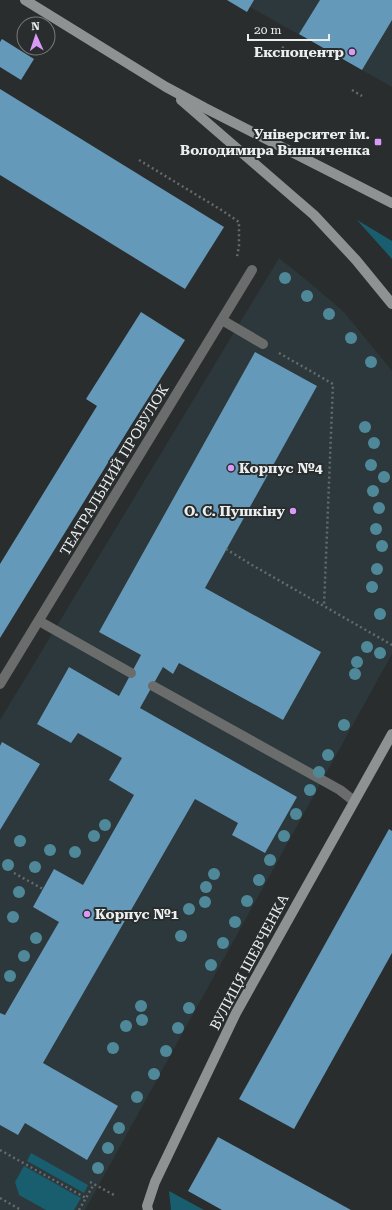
<svg xmlns="http://www.w3.org/2000/svg" width="392" height="1210" font-family="'Roboto Serif',serif">
<style>
.built{fill:#2c383b}
.green{fill:#195e6e}
.building{fill:#6599b9}
.lines{fill:none;stroke-linecap:round;stroke-linejoin:round}
.path{stroke:#666a6b;stroke-width:2.5;stroke-dasharray:2 3;stroke-linecap:butt}
.service{stroke:#6b6d6d;stroke-width:10}
.minor{stroke:#6b6d6d;stroke-width:10}
.secondary{stroke:#8e9292;stroke-width:10}
.tree{fill:#4f8999}
.poi-dot{fill:#d99af7;stroke:#292d2e;stroke-width:1.5}
.labels{text-anchor:middle;stroke-width:4;stroke-linejoin:round;paint-order:stroke}
.poi-label{font-size:14px;font-weight:bold;fill:#ebeeef;stroke:#292d2e;text-anchor:end}
.street-label{font-size:14px;fill:#ebeeef;stroke:#292d2e}
</style>
<rect width="100%" height="100%" fill="#292d2e"/>
<g class="built">
<path d="M 227,0 L 392,0 L 392,87 L 250,7 L 247,12 Z"/>
<path d="M 279,258 L 310,283 L 344,312 L 392,371 L 392,654 L 85,1210 L 0,1210 L 0,720 Z"/>
</g>
<g class="green">
<path d="M 357,220 L 392,241 L 392,259 Z"/>
<path d="M 31,1153 L 88,1185 L 84,1193 L 27,1161 Z"/>
<path d="M 24,1166 L 81,1198 L 74,1210 L 46,1210 L 19,1195 L 15,1182 Z"/>
<path d="M 169,1191 L 204,1210 L 171,1210 Z"/>
</g>
<g class="building">
<path d="M 227,0 L 254,0 L 247,12 Z"/>
<path d="M 320,0 L 392,0 L 392,20 L 362,70 L 299,34 Z"/>
<path d="M 2,39 L 34,59 L 21,80 L 0,67 L 0,42 Z"/>
<path d="M 0,89 L 224,227 L 185,289 L 0,175 Z"/>
<path d="M 141,312 L 185,340 L 130,427 L 0,638 L 0,564 L 97,406 L 86,399 Z"/>
<path d="M 255,352 L 317,386 L 205,588 L 321,652 L 283,720 L 179,663 L 173,674 L 163,667 L 140,708 L 297,797 L 265,853 L 232,835 L 238,823 L 195,799 L 43,1063 L 118,1106 L 87,1160 L 25,1123 L 18,1135 L 0,1125 L 0,1013 L 5,1015 L 59,922 L 33,907 L 54,869 L 83,885 L 134,795 L 109,780 L 122,758 L 78,733 L 71,743 L 37,724 L 69,667 L 119,696 L 141,655 L 99,632 Z"/>
<path d="M 2,742 L 40,764 L 0,830 L 0,746 Z"/>
<path d="M 389,829 L 392,831 L 392,953 L 294,1129 L 239,1099 Z"/>
<path d="M 218,1137 L 351,1210 L 222,1210 L 188,1191 Z"/>
</g>
<g class="lines">
<g class="path">
<path d="M 282,47 L 292,53"/>
<path d="M 352,90 L 362,96"/>
<path d="M 139,160 L 223,211 L 239,222 L 239,246 L 237,257"/>
<path d="M 279,353 L 333,384 L 324,606"/>
<path d="M 226,549 L 252,565 L 392,645"/>
<path d="M 14,873 L 43,889"/>
<path d="M 0,1150 L 86,1198"/>
<path d="M 90,1182 L 114,1195"/>
<path d="M 0,1198 L 21,1210"/>
<path d="M 79,1210 L 94,1184"/>
</g>
<g class="service">
<path d="M 222,320 L 263,344"/>
<path d="M 39,621 L 131,673"/>
<path d="M 153,686 L 340,790 L 354,801"/>
</g>
<path class="minor" d="M 0,684 L 252,270"/>
<g class="secondary">
<path d="M 25,0 L 166,87 L 205,108 L 392,203"/>
<path d="M 181,100 L 314,215 L 356,260 L 392,304"/>
<path d="M 148,1210 L 147,1206 L 155,1182 L 236,1013 L 392,734"/>
</g>
</g>
<g class="tree">
<circle cx="285" cy="278" r="6"/>
<circle cx="307" cy="296" r="6"/>
<circle cx="329" cy="314" r="6"/>
<circle cx="351" cy="338" r="6"/>
<circle cx="371" cy="362" r="6"/>
<circle cx="365" cy="427" r="6"/>
<circle cx="374" cy="443" r="6"/>
<circle cx="371" cy="465" r="6"/>
<circle cx="384" cy="477" r="6"/>
<circle cx="373" cy="491" r="6"/>
<circle cx="379" cy="508" r="6"/>
<circle cx="376" cy="529" r="6"/>
<circle cx="382" cy="546" r="6"/>
<circle cx="377" cy="569" r="6"/>
<circle cx="372" cy="587" r="6"/>
<circle cx="380" cy="614" r="6"/>
<circle cx="367" cy="647" r="6"/>
<circle cx="380" cy="653" r="6"/>
<circle cx="357" cy="662" r="6"/>
<circle cx="355" cy="674" r="6"/>
<circle cx="344" cy="725" r="6"/>
<circle cx="328" cy="755" r="6"/>
<circle cx="319" cy="772" r="6"/>
<circle cx="310" cy="790" r="6"/>
<circle cx="296" cy="814" r="6"/>
<circle cx="105" cy="825" r="6"/>
<circle cx="94" cy="836" r="6"/>
<circle cx="284" cy="836" r="6"/>
<circle cx="20" cy="841" r="6"/>
<circle cx="50" cy="850" r="6"/>
<circle cx="75" cy="852" r="6"/>
<circle cx="270" cy="860" r="6"/>
<circle cx="8" cy="865" r="6"/>
<circle cx="35" cy="867" r="6"/>
<circle cx="214" cy="874" r="6"/>
<circle cx="259" cy="880" r="6"/>
<circle cx="206" cy="887" r="6"/>
<circle cx="19" cy="892" r="6"/>
<circle cx="247" cy="901" r="6"/>
<circle cx="205" cy="902" r="6"/>
<circle cx="189" cy="909" r="6"/>
<circle cx="13" cy="917" r="6"/>
<circle cx="235" cy="922" r="6"/>
<circle cx="181" cy="936" r="6"/>
<circle cx="36" cy="938" r="6"/>
<circle cx="223" cy="943" r="6"/>
<circle cx="24" cy="956" r="6"/>
<circle cx="211" cy="965" r="6"/>
<circle cx="10" cy="976" r="6"/>
<circle cx="141" cy="1006" r="6"/>
<circle cx="189" cy="1008" r="6"/>
<circle cx="142" cy="1020" r="6"/>
<circle cx="126" cy="1026" r="6"/>
<circle cx="178" cy="1028" r="6"/>
<circle cx="113" cy="1048" r="6"/>
<circle cx="166" cy="1051" r="6"/>
<circle cx="154" cy="1074" r="6"/>
<circle cx="137" cy="1097" r="6"/>
<circle cx="119" cy="1128" r="6"/>
<circle cx="108" cy="1148" r="6"/>
<circle cx="98" cy="1168" r="6"/>
</g>
<g class="poi-dot">
<circle cx="352" cy="52" r="4"/>
<rect x="374" y="138" width="8" height="8" rx="2"/>
<circle cx="231" cy="468" r="4"/>
<circle cx="293" cy="511" r="4"/>
<circle cx="87" cy="914" r="4"/>
</g>
<g class="labels">
<g class="poi-label">
<text x="344" y="57">Експоцентр</text>
<text x="370" y="139">Університет ім.<tspan x="370" dy="16">Володимира Винниченка</tspan></text>
<text x="239" y="473" text-anchor="start">Корпус №4</text>
<text x="285" y="516">О. С. Пушкіну</text>
<text x="95" y="919" text-anchor="start">Корпус №1</text>
</g>
<g class="street-label">
<text transform="translate(114 470) rotate(-59)" y="5">ТЕАТРАЛЬНИЙ ПРОВУЛОК</text>
<text transform="translate(249 962) rotate(-62)" y="5">ВУЛИЦЯ ШЕВЧЕНКА</text>
</g>
</g>
<g transform="translate(36 36) rotate(357)"><circle r="19" fill="#292d2e" stroke="#777a7b"/>
<path d="M0-3L7 15L0 10L-7 15Z" fill="#d99af7"/>
<text y="-6" font-size="11" font-weight="bold" text-anchor="middle" fill="#ebeeef">N</text>
</g>
<path d="M248 34v6h81v-6" fill="none" stroke="#ebeeef" stroke-width="2"/>
<text x="254" y="34" font-size="12" fill="#ebeeef" stroke="#292d2e" stroke-width="3" paint-order="stroke">20 m</text>
</svg>
